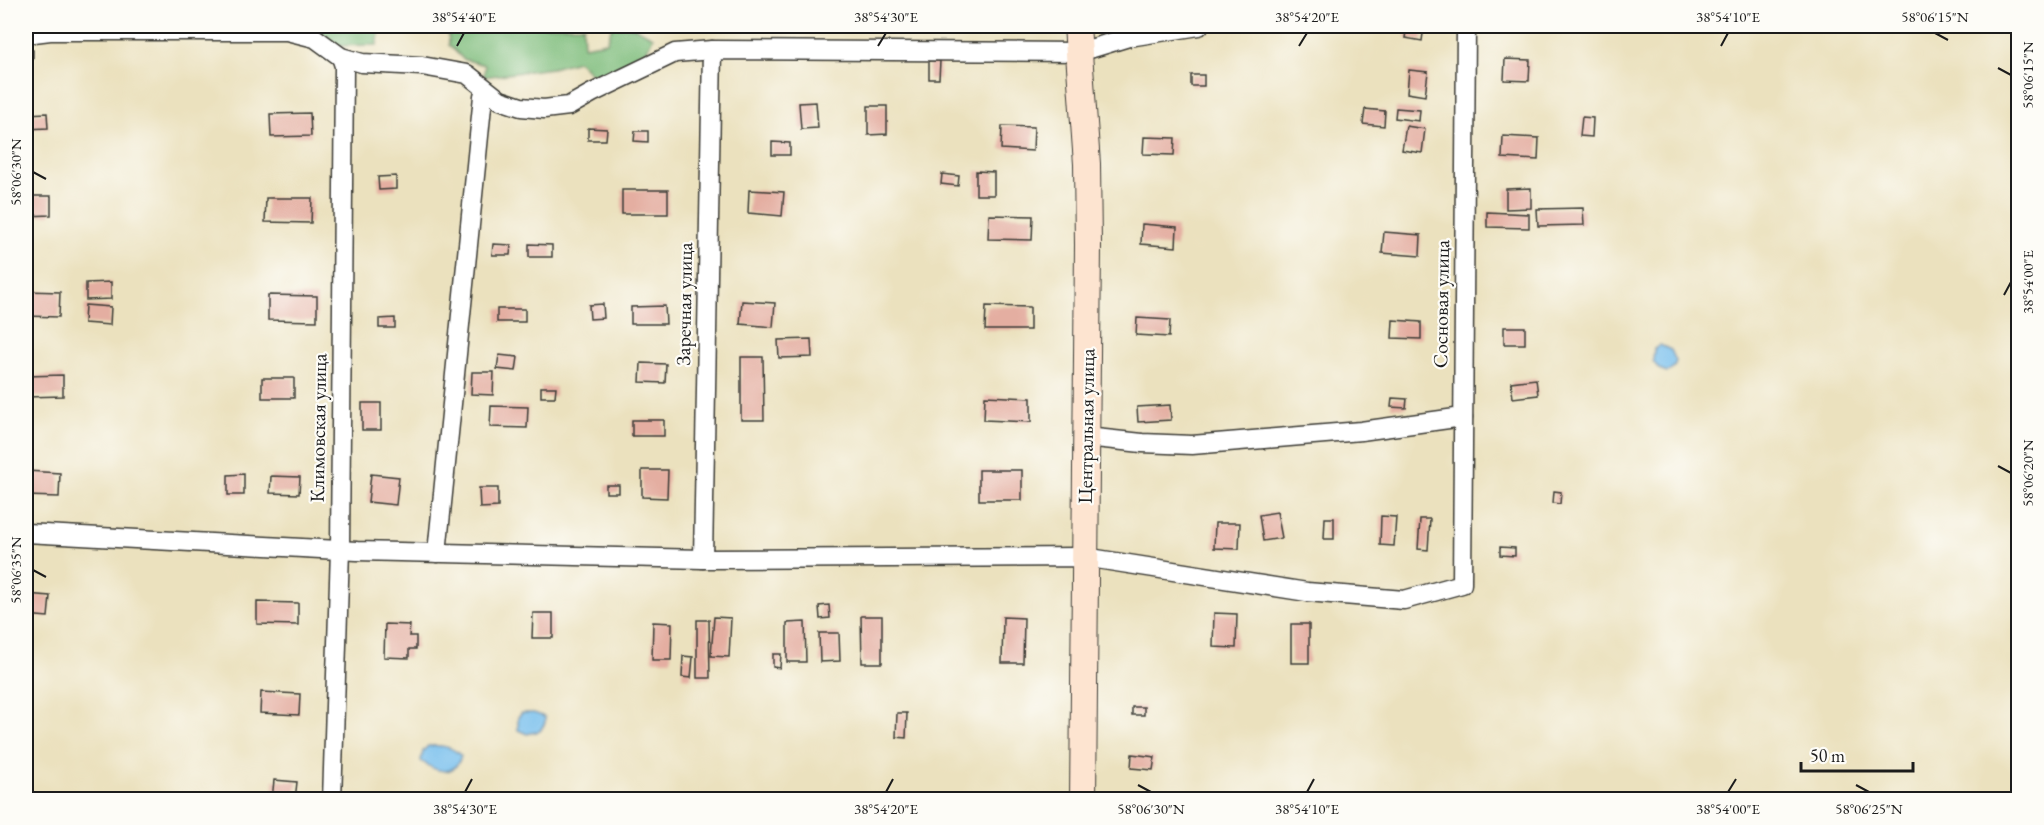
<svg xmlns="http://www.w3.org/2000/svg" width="2044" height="825" font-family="'EB Garamond',serif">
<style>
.forest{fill:#7fbd7d;stroke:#4e6c4c;stroke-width:1.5}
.water{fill:#75beed;stroke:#486d84;stroke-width:1.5}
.building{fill:#e4aea1}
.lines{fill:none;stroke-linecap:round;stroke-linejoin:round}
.street-casing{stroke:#3b3a34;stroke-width:21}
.secondary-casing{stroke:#3b3a34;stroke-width:28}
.street{stroke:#fff;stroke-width:18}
.secondary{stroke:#fde4d0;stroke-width:26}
.ticks{fill:none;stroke:#1c1c1c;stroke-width:2}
.labels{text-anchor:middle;stroke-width:4.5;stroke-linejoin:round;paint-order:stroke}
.street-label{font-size:20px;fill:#1c1c1c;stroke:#fdfcf7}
.neatline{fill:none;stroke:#1c1c1c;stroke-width:2}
.ticks-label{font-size:15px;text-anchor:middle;fill:#1c1c1c}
</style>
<rect width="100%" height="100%" fill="#fdfcf7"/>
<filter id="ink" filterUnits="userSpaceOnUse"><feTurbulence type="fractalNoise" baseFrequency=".0167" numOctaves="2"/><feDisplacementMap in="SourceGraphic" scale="12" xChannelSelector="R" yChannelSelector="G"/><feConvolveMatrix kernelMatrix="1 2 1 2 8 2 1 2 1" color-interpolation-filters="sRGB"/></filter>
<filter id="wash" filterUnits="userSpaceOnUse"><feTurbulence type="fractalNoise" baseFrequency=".008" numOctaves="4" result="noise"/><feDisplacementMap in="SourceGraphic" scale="24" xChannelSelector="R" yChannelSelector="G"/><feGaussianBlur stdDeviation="1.35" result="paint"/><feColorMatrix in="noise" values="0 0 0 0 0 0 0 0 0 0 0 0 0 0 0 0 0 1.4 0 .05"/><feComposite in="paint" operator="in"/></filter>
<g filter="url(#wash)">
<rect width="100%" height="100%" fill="#ebe1be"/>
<g class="forest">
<path d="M 240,26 L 384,26 L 380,28 L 377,45 L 328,46 L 286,41 Z"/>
<path d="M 448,26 L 585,26 L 583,27 L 584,46 L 607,42 L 612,27 L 634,27 L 653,37 L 639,67 L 601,83 L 578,61 L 552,68 L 484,77 L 485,65 L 463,59 L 449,45 Z"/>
<path d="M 954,26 L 1038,26 L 1037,29 L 956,29 Z"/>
</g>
<g class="water">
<path d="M 1660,345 L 1671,350 L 1676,361 L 1674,367 L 1667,372 L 1659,369 L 1653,361 L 1654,349 Z"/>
<path d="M 522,713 L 534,713 L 545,717 L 545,723 L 540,731 L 527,734 L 518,730 L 518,717 Z"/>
<path d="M 428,746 C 441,745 452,746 461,756 C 454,778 436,772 421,761 L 423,751 Z"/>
</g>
<g id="blocks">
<g class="building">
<path d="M 1407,26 L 1424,26 L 1422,41 L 1405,38 Z"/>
<path d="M 33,50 L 33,58 L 26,59 L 26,51 Z"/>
<path d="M 1505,59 L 1530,60 L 1529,81 L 1504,80 Z"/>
<path d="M 929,61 L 940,61 L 939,79 L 929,79 Z"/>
<path d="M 1409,70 L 1428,72 L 1425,96 L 1407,93 Z"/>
<rect x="1191" y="75" width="13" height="11"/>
<path d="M 816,102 L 818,128 L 801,129 L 799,103 Z"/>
<path d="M 868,106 L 887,106 L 887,134 L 868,135 Z"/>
<path d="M 1396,108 L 1420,110 L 1419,121 L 1395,118 Z"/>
<path d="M 1365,109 L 1385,111 L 1384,126 L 1363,124 Z"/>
<path d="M 47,113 L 48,128 L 26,129 L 26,114 Z"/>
<path d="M 310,113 L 311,136 L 271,137 L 270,114 Z"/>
<path d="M 1582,117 L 1593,118 L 1592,137 L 1580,136 Z"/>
<path d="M 1002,126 L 1034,127 L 1033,151 L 1001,149 Z"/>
<path d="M 1406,126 L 1425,129 L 1422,153 L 1402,150 Z"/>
<path d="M 588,128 L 607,129 L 606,140 L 588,140 Z"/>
<path d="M 635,131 L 648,131 L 648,142 L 634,141 Z"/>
<path d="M 1503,136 L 1539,138 L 1538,160 L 1502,158 Z"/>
<path d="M 1144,137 L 1175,138 L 1174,155 L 1143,154 Z"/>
<path d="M 772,142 L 790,143 L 790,155 L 772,155 Z"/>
<path d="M 976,171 L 994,172 L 994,195 L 976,195 Z"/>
<path d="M 942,174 L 959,176 L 958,186 L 941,184 Z"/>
<path d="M 396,176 L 396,189 L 379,190 L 378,177 Z"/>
<path d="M 1531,188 L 1531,208 L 1506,209 L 1506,189 Z"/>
<rect x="622" y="190" width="46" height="24"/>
<path d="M 749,190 L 784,192 L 782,216 L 748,213 Z"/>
<path d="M 26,196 L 51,196 L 51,215 L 26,216 Z"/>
<path d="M 266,198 L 312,198 L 311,223 L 265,222 Z"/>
<path d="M 1583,208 L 1584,225 L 1538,226 L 1537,209 Z"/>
<path d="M 1487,212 L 1529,214 L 1529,228 L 1487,227 Z"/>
<path d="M 989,215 L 1033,216 L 1032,240 L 988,239 Z"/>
<path d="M 1142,224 L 1177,227 L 1176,247 L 1141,244 Z"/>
<path d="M 1384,232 L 1421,235 L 1420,256 L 1382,253 Z"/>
<path d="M 493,244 L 511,245 L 510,255 L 492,255 Z"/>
<path d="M 529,244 L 552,245 L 552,257 L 529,257 Z"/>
<path d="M 111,282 L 111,299 L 86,300 L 86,283 Z"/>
<path d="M 26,291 L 60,292 L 59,317 L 26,316 Z"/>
<path d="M 268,295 L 317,296 L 317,321 L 268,320 Z"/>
<path d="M 742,301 L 775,303 L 773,327 L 740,324 Z"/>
<path d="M 603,304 L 604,318 L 590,319 L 589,305 Z"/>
<path d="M 85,305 L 111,307 L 110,325 L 84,323 Z"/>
<path d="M 665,306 L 666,324 L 631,324 L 631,307 Z"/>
<path d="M 986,306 L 1030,307 L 1030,330 L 985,330 Z"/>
<rect x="497" y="309" width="28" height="13"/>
<path d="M 395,318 L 395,328 L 379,328 L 379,319 Z"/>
<path d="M 1137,318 L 1170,320 L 1169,337 L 1136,335 Z"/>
<path d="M 1393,320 L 1421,322 L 1421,339 L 1392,338 Z"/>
<rect x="1504" y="327" width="21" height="17"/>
<path d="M 811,339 L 812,357 L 779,358 L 778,340 Z"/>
<path d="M 499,355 L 518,357 L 516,371 L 497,369 Z"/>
<path d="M 741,357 L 763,357 L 764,420 L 741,420 Z"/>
<path d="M 641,363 L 666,364 L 665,383 L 640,382 Z"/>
<path d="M 472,372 L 494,372 L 493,395 L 471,394 Z"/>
<path d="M 63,375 L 63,396 L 26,397 L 26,376 Z"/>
<rect x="262" y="378" width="32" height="20"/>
<path d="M 1536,379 L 1538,395 L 1513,398 L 1511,382 Z"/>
<path d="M 541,387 L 556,387 L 555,397 L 541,397 Z"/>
<path d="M 985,396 L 1031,398 L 1031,422 L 984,420 Z"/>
<path d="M 1392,398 L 1407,399 L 1406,408 L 1391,407 Z"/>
<rect x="362" y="403" width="19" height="27"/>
<path d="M 1170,405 L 1171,420 L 1138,422 L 1137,407 Z"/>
<path d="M 491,406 L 528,407 L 527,428 L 490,427 Z"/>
<rect x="632" y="420" width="32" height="16"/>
<path d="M 642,470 L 668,470 L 667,498 L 642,497 Z"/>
<rect x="979" y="470" width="43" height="30"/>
<path d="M 26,471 L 60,473 L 59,497 L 26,496 Z"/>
<path d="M 244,474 L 244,495 L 228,495 L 228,475 Z"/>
<path d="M 371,474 L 399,477 L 396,505 L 368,502 Z"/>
<path d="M 271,476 L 300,477 L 299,494 L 270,493 Z"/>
<rect x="606" y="485" width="13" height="8"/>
<path d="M 479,488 L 498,488 L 498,507 L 480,508 Z"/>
<path d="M 1554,491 L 1561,492 L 1560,504 L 1553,503 Z"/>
<path d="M 1277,512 L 1282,538 L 1263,541 L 1259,515 Z"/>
<path d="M 1381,516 L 1396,517 L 1394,546 L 1380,545 Z"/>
<path d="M 1325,518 L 1334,518 L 1334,539 L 1324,539 Z"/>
<path d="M 1420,519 L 1430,519 L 1428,550 L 1418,549 Z"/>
<path d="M 1215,523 L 1240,523 L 1239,549 L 1214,548 Z"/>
<path d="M 1500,547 L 1515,548 L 1515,556 L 1500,555 Z"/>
<path d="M 26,594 L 50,596 L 48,617 L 26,615 Z"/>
<path d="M 257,602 L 298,603 L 298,625 L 257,624 Z"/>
<path d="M 829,605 L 830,618 L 820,619 L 819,606 Z"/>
<path d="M 533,613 L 553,613 L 553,638 L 532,638 Z"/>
<path d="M 1214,613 L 1237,614 L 1236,648 L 1213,647 Z"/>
<path d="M 861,616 L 882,616 L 882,663 L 862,663 Z"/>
<path d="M 714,617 L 731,618 L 729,657 L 711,656 Z"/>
<path d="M 1003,617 L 1024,618 L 1023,663 L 1002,663 Z"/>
<path d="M 697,620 L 709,620 L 710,678 L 697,678 Z"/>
<path d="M 653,622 L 672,623 L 671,660 L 652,660 Z"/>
<path d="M 805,622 L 806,662 L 787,662 L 787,623 Z"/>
<path d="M 385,624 L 410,625 L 409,636 L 416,636 L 416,649 L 409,649 L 409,658 L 384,657 Z"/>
<rect x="1291" y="624" width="18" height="39"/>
<path d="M 819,633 L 839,633 L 840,661 L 820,662 Z"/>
<path d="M 773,654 L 781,654 L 780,668 L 773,667 Z"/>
<path d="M 683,656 L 693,657 L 691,678 L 682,677 Z"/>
<path d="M 261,692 L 300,694 L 299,715 L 260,713 Z"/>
<rect x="1132" y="707" width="12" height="8"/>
<path d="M 897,713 L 907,713 L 906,738 L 896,737 Z"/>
<path d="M 1132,754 L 1155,757 L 1153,770 L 1131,768 Z"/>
<path d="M 274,780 L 297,782 L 295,800 L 272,800 Z"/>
</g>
</g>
</g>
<g filter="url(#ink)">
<use href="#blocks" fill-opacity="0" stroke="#3b3a34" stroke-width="1.5"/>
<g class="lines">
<defs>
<g id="street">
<path d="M 26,34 L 50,31 L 287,31 L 315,38 L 341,57 L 362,63 L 422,66 L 467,74 L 500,100 L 521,107 L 544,109 L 569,106 L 592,93 L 675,53 L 712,50 L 1080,52 L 1129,37 L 1199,26"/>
<path d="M 1086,437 L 1142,443 L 1192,445 L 1361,431 L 1463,417"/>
<path d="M 26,533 L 357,551 L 703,559 L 1084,557 L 1307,592 L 1404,600 L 1462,584 L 1466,26"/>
<path d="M 437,553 L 483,96 L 485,90"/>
<path d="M 703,559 L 712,50"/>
<path d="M 332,800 L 340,550 L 344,66 L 341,57"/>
</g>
<path id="secondary" d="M 1077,26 L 1087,164 L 1088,245 L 1083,800"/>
</defs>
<use href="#street" class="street-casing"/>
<use href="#secondary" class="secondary-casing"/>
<use href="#street" class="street"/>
<use href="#secondary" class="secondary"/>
</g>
</g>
<path class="ticks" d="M 1935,33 L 1948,40M 457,46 L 464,33M 878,46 L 886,33M 1299,46 L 1307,33M 1721,46 L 1728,33M 1998,68 L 2011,75M 33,172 L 46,179M 2004,295 L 2011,282M 1998,466 L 2011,473M 33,570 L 46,577M 1138,785 L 1151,792M 1856,785 L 1869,792M 465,792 L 472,779M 886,792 L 893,779M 1307,792 L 1314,779M 1728,792 L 1736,779"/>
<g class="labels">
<g class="street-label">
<text transform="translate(684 304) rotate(-89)" y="7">Заречная улица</text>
<text transform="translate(1441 304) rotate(-89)" y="7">Сосновая улица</text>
<text transform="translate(1086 426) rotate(-89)" y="7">Центральная улица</text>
<text transform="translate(318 428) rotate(-89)" y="7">Климовская улица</text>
</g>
</g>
<rect width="2044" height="825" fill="none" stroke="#fdfcf7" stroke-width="66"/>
<path d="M1801 762v9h112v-9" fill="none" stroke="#1c1c1c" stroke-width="3"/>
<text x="1810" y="762" font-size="18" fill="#1c1c1c" stroke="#fdfcf7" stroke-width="4.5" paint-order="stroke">50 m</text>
<rect x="33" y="33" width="1978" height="759" class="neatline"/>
<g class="ticks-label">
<text x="464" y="22">38°54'40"E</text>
<text x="886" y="22">38°54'30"E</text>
<text x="1307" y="22">38°54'20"E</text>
<text x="1728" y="22">38°54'10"E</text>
<text x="1935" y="22">58°06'15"N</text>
<text transform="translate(2028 75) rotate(-90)" y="5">58°06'15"N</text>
<text transform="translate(16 172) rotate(-90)" y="5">58°06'30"N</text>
<text transform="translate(2028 282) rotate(-90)" y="5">38°54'00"E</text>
<text transform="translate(2028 473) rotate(-90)" y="5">58°06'20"N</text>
<text transform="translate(16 570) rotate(-90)" y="5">58°06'35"N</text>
<text x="465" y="814">38°54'30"E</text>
<text x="886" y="814">38°54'20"E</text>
<text x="1151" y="814">58°06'30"N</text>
<text x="1307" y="814">38°54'10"E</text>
<text x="1728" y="814">38°54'00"E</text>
<text x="1869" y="814">58°06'25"N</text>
</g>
</svg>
